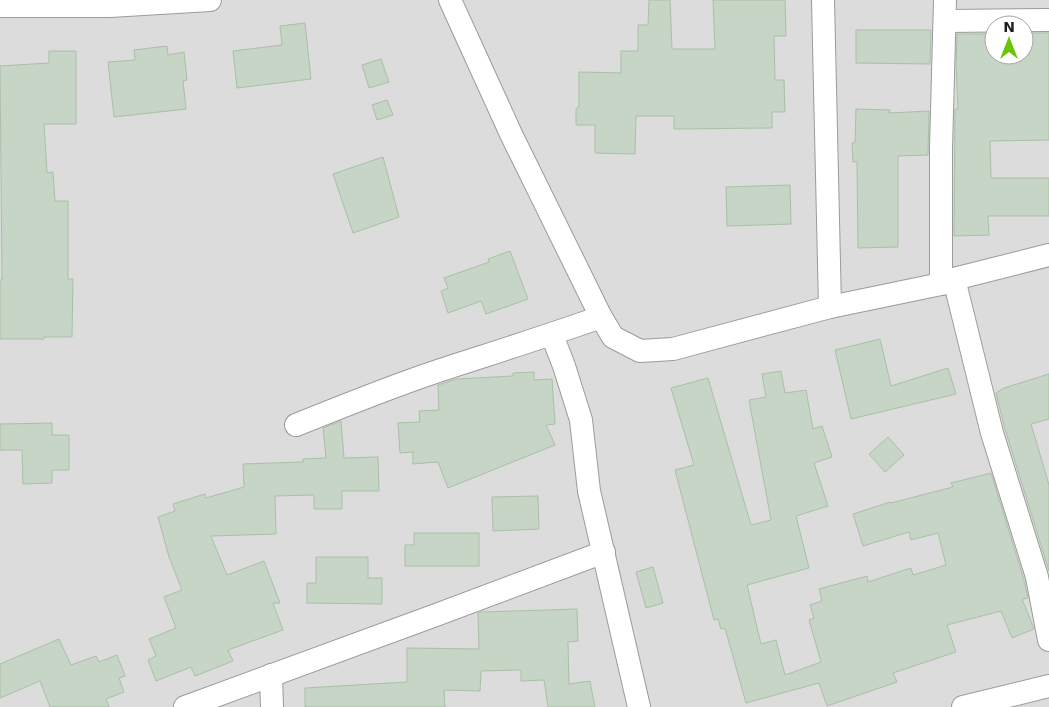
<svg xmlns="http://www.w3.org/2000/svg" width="1049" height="707" font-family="'DejaVu Sans',sans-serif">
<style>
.residential{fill:#dbdcdb;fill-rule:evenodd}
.building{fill:#c6d5c5;stroke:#a9c0a7}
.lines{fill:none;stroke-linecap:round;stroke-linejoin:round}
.minor-casing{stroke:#9b9b9b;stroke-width:24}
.minor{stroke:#fff;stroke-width:22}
</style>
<rect width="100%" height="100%" fill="#e4efe6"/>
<path class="residential" d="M 0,0 L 1049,0 L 1049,707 L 0,707 ZM 994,25 L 1024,25 L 1024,55 L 994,55 Z"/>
<g class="building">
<path d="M 649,0 L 670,0 L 672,49 L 715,49 L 713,0 L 785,0 L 786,36 L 774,36 L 775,80 L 784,80 L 785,112 L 772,112 L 772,128 L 674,129 L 674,116 L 636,116 L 635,154 L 595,153 L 595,125 L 576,125 L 576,109 L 579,106 L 579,72 L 621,73 L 621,51 L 638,51 L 638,25 L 648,25 Z"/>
<path d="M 305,23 L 311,79 L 237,88 L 233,51 L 282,45 L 280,26 Z"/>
<path d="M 856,30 L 931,30 L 930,64 L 856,63 Z"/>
<path d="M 1027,33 L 1049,33 L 1049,140 L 990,141 L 991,178 L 1049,178 L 1049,216 L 988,216 L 989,235 L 954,236 L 955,109 L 958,109 L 956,64 L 957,34 L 994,34 L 994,55 L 1029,55 Z"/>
<path d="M 167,46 L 168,55 L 184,52 L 187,80 L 183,81 L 186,109 L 114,117 L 108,62 L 135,60 L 134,50 Z"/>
<path d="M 49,51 L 76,51 L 76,124 L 44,124 L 47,173 L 53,172 L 55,201 L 68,201 L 68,279 L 73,279 L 72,337 L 44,337 L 44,339 L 0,339 L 0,280 L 2,280 L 0,66 L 49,63 Z"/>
<path d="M 381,59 L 389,82 L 369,88 L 362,65 Z"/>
<path d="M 387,100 L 393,115 L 377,120 L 372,105 Z"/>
<path d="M 856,109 L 890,110 L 889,113 L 929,111 L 928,155 L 898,156 L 898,247 L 858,248 L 857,162 L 853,162 L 852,143 L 855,143 Z"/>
<path d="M 383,157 L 399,217 L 353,233 L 333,174 Z"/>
<path d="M 790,185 L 791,224 L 727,226 L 726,187 Z"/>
<path d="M 510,251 L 528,299 L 486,314 L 481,301 L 448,313 L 441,291 L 448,288 L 444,278 L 489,262 L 488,259 Z"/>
<path d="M 880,339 L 891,386 L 948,368 L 956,394 L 851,419 L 835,350 Z"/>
<path d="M 781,371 L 785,393 L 806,390 L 813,429 L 822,426 L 832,457 L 814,463 L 828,506 L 796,516 L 809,568 L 747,585 L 761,644 L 776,640 L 785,675 L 821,662 L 809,620 L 814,618 L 810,605 L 822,601 L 819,589 L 867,576 L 868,582 L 911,568 L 913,575 L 946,565 L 938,533 L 911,540 L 909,532 L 863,546 L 853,514 L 890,502 L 891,503 L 953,487 L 951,483 L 991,473 L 1024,580 L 1028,598 L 1022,599 L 1034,629 L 1012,638 L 1001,611 L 947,625 L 956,652 L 893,673 L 897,682 L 827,706 L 819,683 L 746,703 L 725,628 L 721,629 L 718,619 L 714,620 L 675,470 L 694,465 L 671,388 L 708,378 L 751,525 L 771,520 L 749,400 L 766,397 L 762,374 Z"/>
<path d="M 534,372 L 534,380 L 552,379 L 555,424 L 546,425 L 555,445 L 448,488 L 438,462 L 413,464 L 413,452 L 400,453 L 398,423 L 420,422 L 419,411 L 439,410 L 438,385 L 457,379 L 513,376 L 513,373 Z"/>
<path d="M 1049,374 L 1049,419 L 1031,424 L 1049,485 L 1049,571 L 1005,429 L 996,393 L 1004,388 Z"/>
<path d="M 341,421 L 344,458 L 378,457 L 379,491 L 342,491 L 342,509 L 314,509 L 314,495 L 275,496 L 276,534 L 211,536 L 227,575 L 264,561 L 280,603 L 273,603 L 283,630 L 228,650 L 233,661 L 195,676 L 191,667 L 156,681 L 148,660 L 156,656 L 149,639 L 176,628 L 164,597 L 182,590 L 169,557 L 158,517 L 175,511 L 173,504 L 205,494 L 206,498 L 244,487 L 243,464 L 303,462 L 303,459 L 326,458 L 323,428 Z"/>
<path d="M 52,423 L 52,435 L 69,435 L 69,470 L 52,470 L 52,483 L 23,484 L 22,450 L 0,450 L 0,424 Z"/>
<path d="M 888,437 L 904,455 L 885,472 L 869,454 Z"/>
<path d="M 538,496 L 539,529 L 493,531 L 492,497 Z"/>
<path d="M 414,533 L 479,533 L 479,566 L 405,566 L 405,545 L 414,545 Z"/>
<path d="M 316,557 L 368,557 L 368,578 L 382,578 L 382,604 L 307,603 L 307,583 L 316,583 Z"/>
<path d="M 653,567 L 663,603 L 646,608 L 636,572 Z"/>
<path d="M 577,609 L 578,641 L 568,642 L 569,684 L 590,681 L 595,707 L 548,707 L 544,680 L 521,681 L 521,670 L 481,671 L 480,691 L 444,690 L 445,707 L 305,707 L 305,688 L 407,682 L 407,648 L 479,649 L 478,613 L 481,612 Z"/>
<path d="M 59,639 L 71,665 L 96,656 L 99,662 L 117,655 L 125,676 L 119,678 L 124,692 L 106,699 L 109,707 L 50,707 L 40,681 L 0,698 L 0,664 Z"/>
</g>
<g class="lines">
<defs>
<g id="minor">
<path d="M 450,0 L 511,134 L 601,317 L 613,337 L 640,351 L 673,349 L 830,307 L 941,284 L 954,279 L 1049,255"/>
<path d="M 823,0 L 830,307"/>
<path d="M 0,6 L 110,6 L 210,0"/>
<path d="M 945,21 L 1049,20"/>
<path d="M 954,279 L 992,433 L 1037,577 L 1049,640"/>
<path d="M 941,284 L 941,149 L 945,0"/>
<path d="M 552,335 L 564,366 L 581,420 L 589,491 L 639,707"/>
<path d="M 296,425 C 343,406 390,387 438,371 C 493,353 547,336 601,317"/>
<path d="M 271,675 L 272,707"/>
<path d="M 185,707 L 436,615 L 604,552"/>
<path d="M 963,707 L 1049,686"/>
</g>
</defs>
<use href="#minor" class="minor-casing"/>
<use href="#minor" class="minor"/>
</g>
<g transform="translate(1009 40)"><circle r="24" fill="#ffffff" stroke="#a5a5a5"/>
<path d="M0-4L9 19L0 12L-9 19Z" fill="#68c507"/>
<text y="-8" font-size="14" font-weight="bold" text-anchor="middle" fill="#1e1e1e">N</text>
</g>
</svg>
